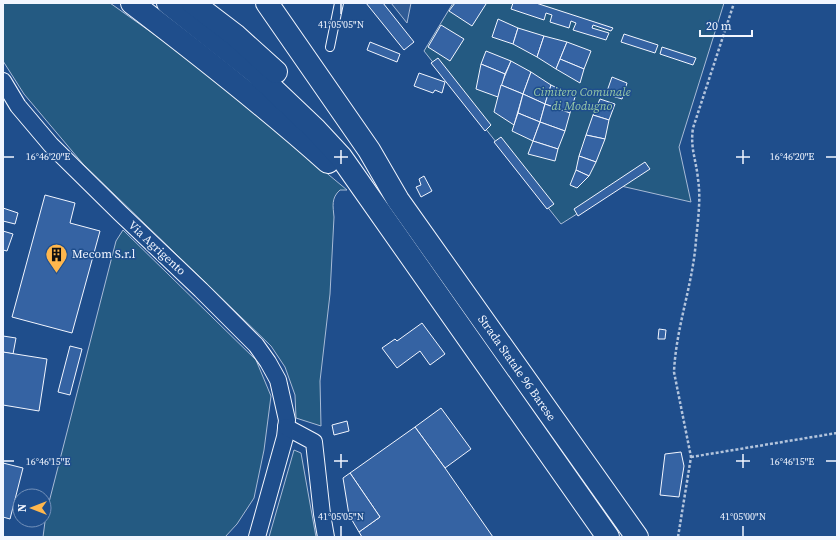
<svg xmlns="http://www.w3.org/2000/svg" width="840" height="540" font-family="'Source Serif 4',serif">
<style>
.green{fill:#245a82;stroke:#a8bbd7}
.parking{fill:#305b95;stroke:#a8bbd7}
.building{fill:#3563a3;stroke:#f2f6ff}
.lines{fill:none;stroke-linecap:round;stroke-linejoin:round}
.lane-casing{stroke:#f2f6ff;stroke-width:10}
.street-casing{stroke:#f2f6ff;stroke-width:18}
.primary-casing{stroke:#f2f6ff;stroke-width:24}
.path{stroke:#b3c4dc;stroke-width:2.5;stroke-dasharray:3 2;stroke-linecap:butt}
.lane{stroke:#1f4e8c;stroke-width:8}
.street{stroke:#1f4e8c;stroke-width:16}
.primary{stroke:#1f4e8c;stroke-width:22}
.ticks{fill:none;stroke:#f2f6ff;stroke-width:1.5}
.labels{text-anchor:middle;stroke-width:3;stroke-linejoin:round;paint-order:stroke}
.park-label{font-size:12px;font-style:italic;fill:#97c8a6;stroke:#1f4e8c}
.street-label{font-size:12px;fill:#f2f6ff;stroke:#1f4e8c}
.poi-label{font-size:12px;fill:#f2f6ff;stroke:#1f4e8c;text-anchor:start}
.ticks-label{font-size:10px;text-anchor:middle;fill:#f2f6ff;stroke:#1f4e8c;stroke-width:3;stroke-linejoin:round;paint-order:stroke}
</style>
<rect width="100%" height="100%" fill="#1f4e8c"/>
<g class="green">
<path d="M 3,3 L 110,3 L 196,64 L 347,190 L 340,190 C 331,198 333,206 334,217 L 330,294 L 320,381 L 321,426 L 296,418 L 295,395 L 285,367 L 271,346 L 83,164 L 24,94 L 3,61 Z"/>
<path d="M 453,3 L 724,3 L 679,147 L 691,202 L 621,186 L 561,224 L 424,51 Z"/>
<path d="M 123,230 L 256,360 L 271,396 L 264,450 L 254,498 L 237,524 L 225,537 L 43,537 L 46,514 L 116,241 Z"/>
<path d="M 294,450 L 301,453 L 316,537 L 269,537 Z"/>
</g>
<path class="parking" d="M 391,3 L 411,3 L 407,23 Z"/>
<g class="building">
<path d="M 366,3 L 383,3 L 414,42 L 404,50 Z"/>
<path d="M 455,3 L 485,3 L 486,4 L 472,26 L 449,11 Z"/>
<path d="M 513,3 L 536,3 L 613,28 L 611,31 L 593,25 L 592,28 L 609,33 L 606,40 L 573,30 L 576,23 L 571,21 L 569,28 L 550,22 L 552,15 L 546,13 L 544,20 L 511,9 Z"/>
<path d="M 498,19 L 518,28 L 513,44 L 492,37 Z"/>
<path d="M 441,25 L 464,39 L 450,61 L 428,47 Z"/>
<path d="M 518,28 L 544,36 L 537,57 L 513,44 Z"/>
<path d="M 624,34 L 658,45 L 655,53 L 621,42 Z"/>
<path d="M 544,36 L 567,42 L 556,69 L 537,57 Z"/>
<path d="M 370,42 L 400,54 L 397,62 L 367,50 Z"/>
<path d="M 567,42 L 591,51 L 584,69 L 560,59 Z"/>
<path d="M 662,47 L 696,58 L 693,65 L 660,54 Z"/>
<path d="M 486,51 L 511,61 L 505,74 L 481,64 Z"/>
<path d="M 438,58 L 491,125 L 485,131 L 431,63 Z"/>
<path d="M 560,59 L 584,69 L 580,83 L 556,69 Z"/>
<path d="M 511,61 L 531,72 L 523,94 L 501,85 Z"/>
<path d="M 481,64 L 505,74 L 498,97 L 476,89 Z"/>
<path d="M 531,72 L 551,85 L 545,104 L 523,94 Z"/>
<path d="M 419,73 L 445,82 L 442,93 L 435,90 L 433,93 L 414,86 Z"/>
<path d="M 612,77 L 627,83 L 622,99 L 606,94 Z"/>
<path d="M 501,85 L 523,94 L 514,125 L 494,112 Z"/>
<path d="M 551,85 L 575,97 L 570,113 L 545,104 Z"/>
<path d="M 523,94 L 545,104 L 540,122 L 518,113 Z"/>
<path d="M 600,99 L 615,104 L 609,120 L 593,115 Z"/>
<path d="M 545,104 L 570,113 L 565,131 L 540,122 Z"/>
<path d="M 518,113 L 540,122 L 533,141 L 512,131 Z"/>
<path d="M 593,115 L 609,120 L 605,139 L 586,135 Z"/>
<path d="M 540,122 L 565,131 L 558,149 L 533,141 Z"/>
<path d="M 586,135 L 605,139 L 596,162 L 579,156 Z"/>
<path d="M 501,137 L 554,204 L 547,209 L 494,142 Z"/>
<path d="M 533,141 L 558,149 L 555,161 L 528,154 Z"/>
<path d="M 579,156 L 596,162 L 589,176 L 576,170 Z"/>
<path d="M 645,162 L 650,169 L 578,216 L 574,209 Z"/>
<path d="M 576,170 L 589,176 L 577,188 L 570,185 Z"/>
<path d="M 424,176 L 432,191 L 421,197 L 416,187 L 421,185 L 419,179 Z"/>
<path d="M 45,195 L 75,203 L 70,223 L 100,231 L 72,333 L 12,317 Z"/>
<path d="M 3,208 L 18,213 L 15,224 L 3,221 Z"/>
<path d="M 3,231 L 13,234 L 7,251 L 3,250 Z"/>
<path d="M 422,323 L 445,354 L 430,365 L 420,351 L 397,368 L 382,348 L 395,339 L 397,341 Z"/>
<path d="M 659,329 L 666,330 L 665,339 L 658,339 Z"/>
<path d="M 3,336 L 16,338 L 13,354 L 3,352 Z"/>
<path d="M 70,346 L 82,349 L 70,395 L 58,392 Z"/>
<path d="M 3,352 L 47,359 L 39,411 L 3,405 Z"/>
<path d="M 441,408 L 471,449 L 445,468 L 415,427 Z"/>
<path d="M 347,421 L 349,431 L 334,435 L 332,425 Z"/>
<path d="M 415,427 L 445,468 L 493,537 L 362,537 L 359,532 L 380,517 L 350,473 Z"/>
<path d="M 681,452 L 684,466 L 679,497 L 660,495 L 665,454 Z"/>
<path d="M 3,463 L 23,468 L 10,519 L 3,517 Z"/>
<path d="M 350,473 L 380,517 L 359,532 L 349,515 L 343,478 Z"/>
</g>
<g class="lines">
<defs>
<path id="lane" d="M 330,47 L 339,3"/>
<g id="street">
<path d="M 3,81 L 18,106 L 51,145 L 120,213 L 201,290 L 256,345 L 268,362 L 278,380 L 287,420 L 285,437 L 257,537"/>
<path d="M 286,427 L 314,442 L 322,514 L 326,537"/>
</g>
<g id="primary">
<path d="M 132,3 C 199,54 265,106 328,162"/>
<path d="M 168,3 L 255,72 L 315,129 L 341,157 L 608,537"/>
<path d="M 193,3 L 235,35 L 276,72"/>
<path d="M 267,3 L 369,150 L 398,200 L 637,537"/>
</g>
</defs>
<use href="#lane" class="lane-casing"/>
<use href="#street" class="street-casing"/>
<use href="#primary" class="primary-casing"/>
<g class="path">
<path d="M 691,457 L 837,433"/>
<path d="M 678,537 L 691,457 L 674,372 C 676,327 693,284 696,240 C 698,220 701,198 698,179 C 696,159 690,148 693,128 L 734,3"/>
</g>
<use href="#lane" class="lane"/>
<use href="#street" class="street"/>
<use href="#primary" class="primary"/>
</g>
<path class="ticks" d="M 341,4 L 341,14M 341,150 L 341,164M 743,150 L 743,164M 4,157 L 14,157M 334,157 L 348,157M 736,157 L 750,157M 826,157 L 836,157M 341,454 L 341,468M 743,454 L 743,468M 4,461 L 14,461M 334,461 L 348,461M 736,461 L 750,461M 826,461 L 836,461M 341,526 L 341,536M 743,526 L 743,536"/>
<defs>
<symbol id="building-pin" viewBox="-11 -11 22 30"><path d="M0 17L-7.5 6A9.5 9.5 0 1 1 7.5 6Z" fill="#ffb74d" stroke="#1f4e8c"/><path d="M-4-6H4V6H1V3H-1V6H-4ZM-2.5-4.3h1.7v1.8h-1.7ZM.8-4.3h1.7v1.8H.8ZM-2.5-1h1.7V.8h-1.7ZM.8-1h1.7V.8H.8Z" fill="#111"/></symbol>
</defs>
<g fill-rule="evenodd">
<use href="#building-pin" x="44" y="242" width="25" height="34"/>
</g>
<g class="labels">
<g class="park-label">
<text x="582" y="96">Cimitero Comunale<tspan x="582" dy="14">di Modugno</tspan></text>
</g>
<g class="street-label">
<text transform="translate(157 248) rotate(43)" y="4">Via Agrigento</text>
<text transform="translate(517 368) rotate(55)" y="4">Strada Statale 96 Barese</text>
</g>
<g class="poi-label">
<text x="72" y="258">Mecom S.r.l</text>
</g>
</g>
<g class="ticks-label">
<text x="341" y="28">41°05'05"N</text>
<text x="792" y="160">16°46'20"E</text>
<text x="48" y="160">16°46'20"E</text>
<text x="792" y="465">16°46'15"E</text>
<text x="48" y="465">16°46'15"E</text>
<text x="341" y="520">41°05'05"N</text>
<text x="743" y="520">41°05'00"N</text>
</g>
<rect width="840" height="540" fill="none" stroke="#f2f6ff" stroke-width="8"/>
<g transform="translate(32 508) rotate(270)"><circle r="19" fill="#1f4e8c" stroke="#7391ba"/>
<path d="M0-3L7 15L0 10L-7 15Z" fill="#ffb74d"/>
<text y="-6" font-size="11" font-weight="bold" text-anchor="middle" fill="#f2f6ff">N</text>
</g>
<path d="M700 30v6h52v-6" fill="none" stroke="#f2f6ff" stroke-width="2"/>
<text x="706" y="30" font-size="12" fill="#f2f6ff" stroke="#1f4e8c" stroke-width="3" paint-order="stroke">20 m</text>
</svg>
